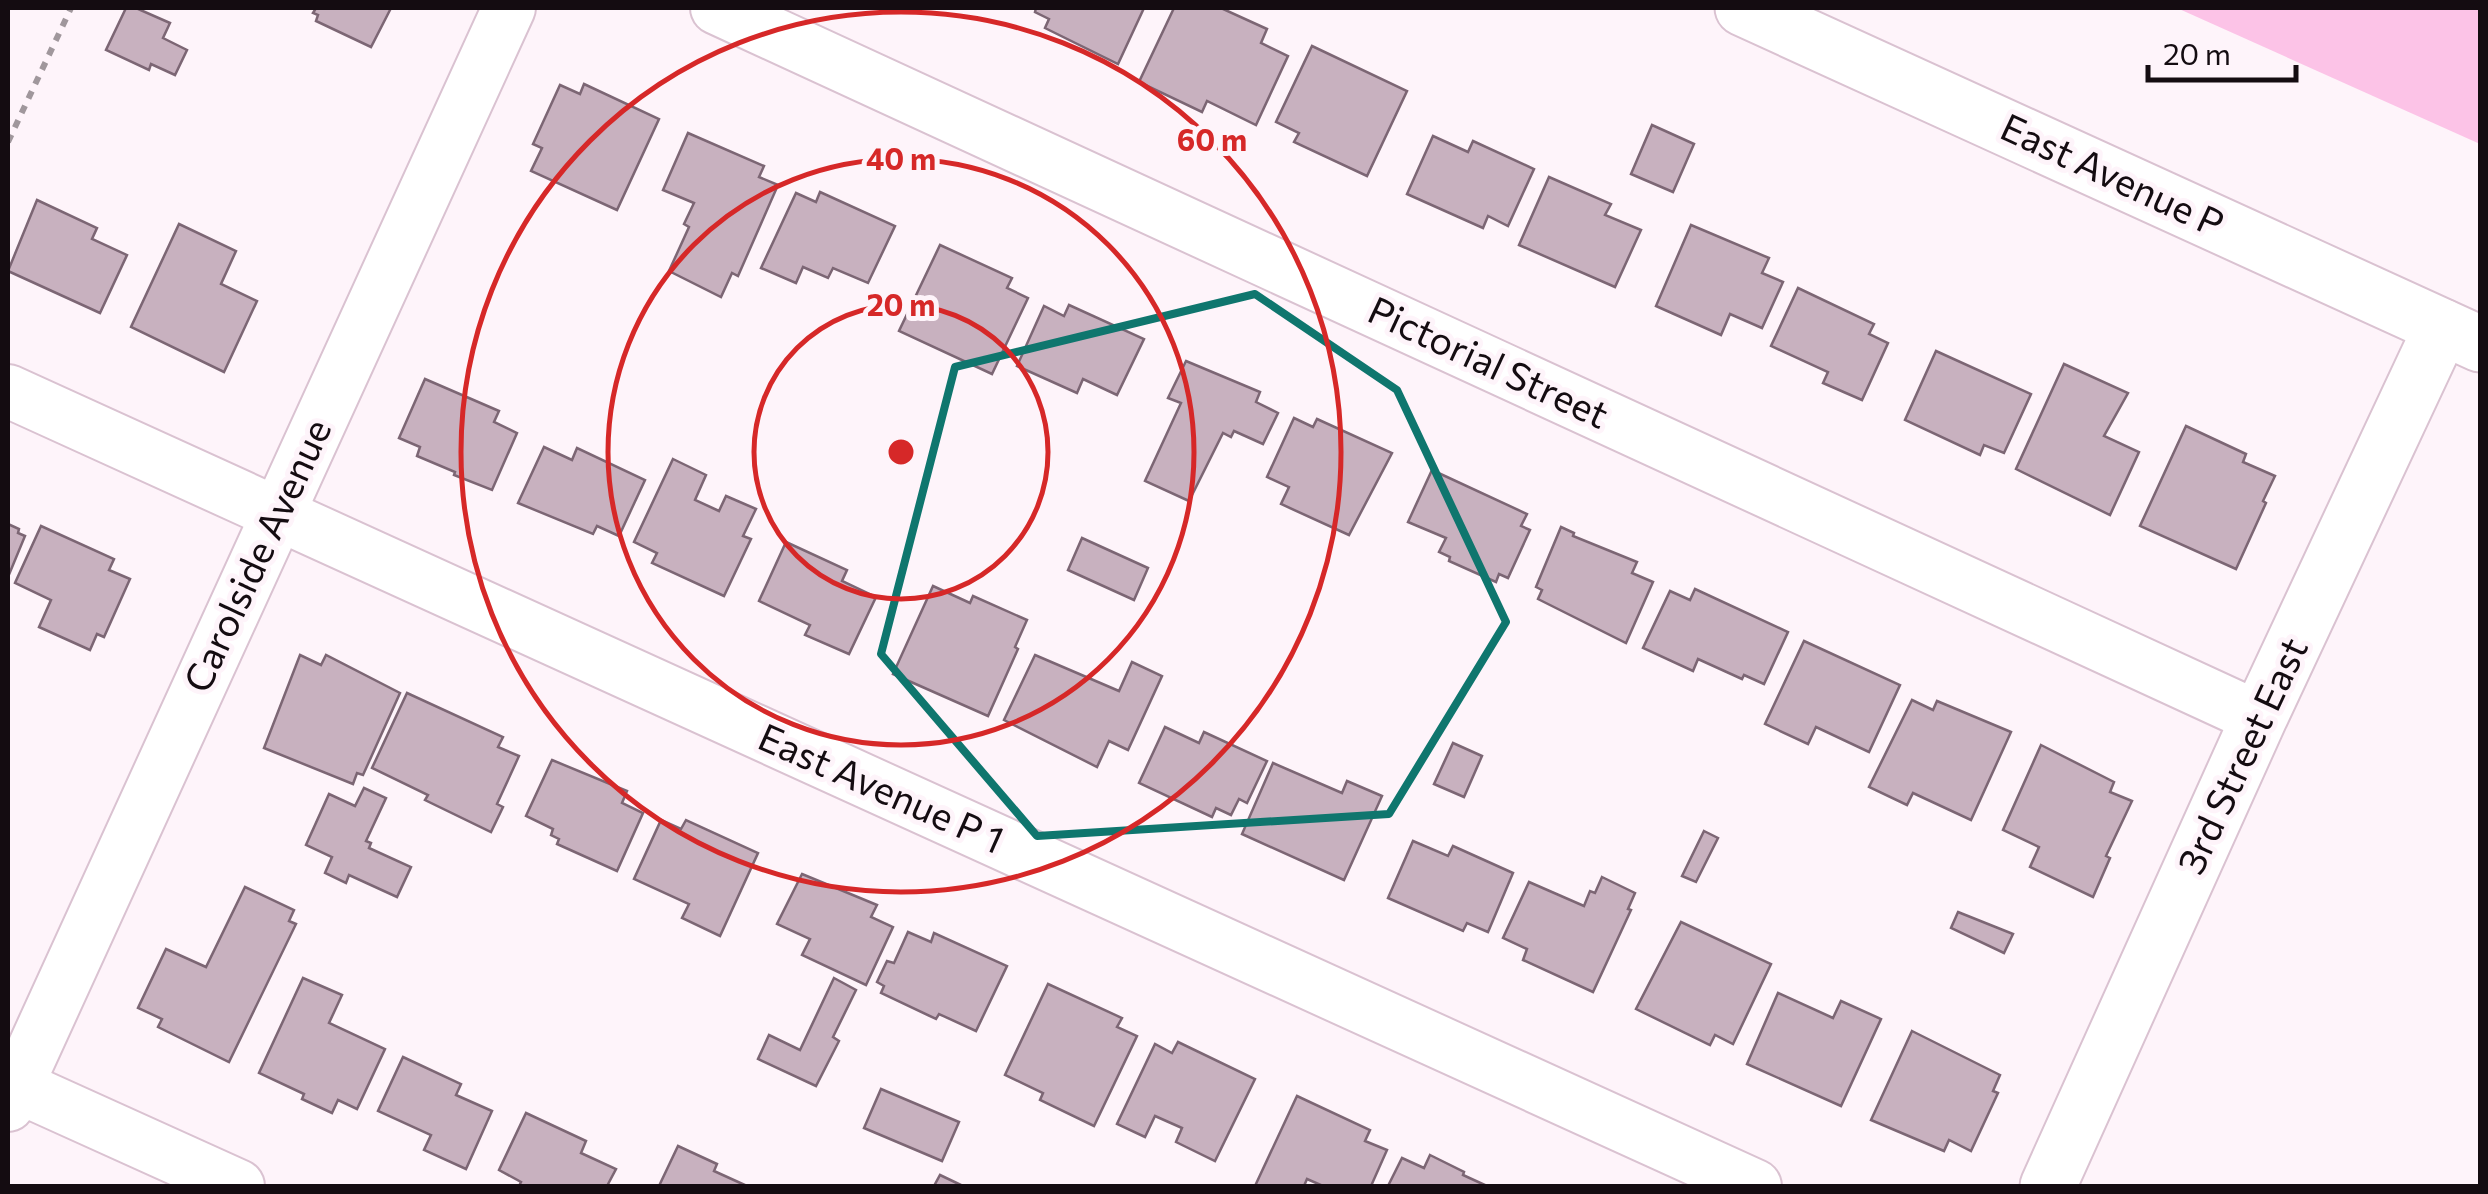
<svg xmlns="http://www.w3.org/2000/svg" width="2488" height="1194" font-family="Commissioner,sans-serif">
<style>
.green{fill:#fcc3e7}
.building{fill:#c8b1bf;stroke:#7c6674;stroke-width:2.5}
.lines{fill:none;stroke-linecap:round;stroke-linejoin:round}
.minor-casing{stroke:#dac2d1;stroke-width:56}
.tertiary-casing{stroke:#dac2d1;stroke-width:59}
.primary-casing{stroke:#dac2d1;stroke-width:59}
.path{stroke:#a0979c;stroke-width:6;stroke-dasharray:8 8;stroke-linecap:butt}
.minor{stroke:#fff;stroke-width:52}
.tertiary{stroke:#fff;stroke-width:55}
.primary{stroke:#fff;stroke-width:55}
.marked{fill:none;stroke:#0f766e;stroke-width:8;stroke-linejoin:round}
.ring{fill:none;stroke:#d62828;stroke-width:5}
.labels{text-anchor:middle;stroke-width:10;stroke-linejoin:round;paint-order:stroke}
.street-label{font-size:38px;fill:#140c11;stroke:#fef4fa}
.centre{fill:#d62828;stroke:#fef4fa;stroke-width:5}
.ring-label{font-size:30px;text-anchor:middle;font-weight:bold;fill:#d62828;stroke:#fef4fa;stroke-width:10;stroke-linejoin:round;paint-order:stroke}
</style>
<rect width="100%" height="100%" fill="#fef4fa"/>
<path class="green" d="M 2177,8 L 2480,8 L 2480,144 Z"/>
<g class="building">
<path d="M 126,8 L 136,8 L 170,23 L 163,38 L 187,50 L 175,75 L 151,64 L 149,70 L 106,50 Z"/>
<path d="M 316,8 L 391,8 L 371,47 L 316,21 L 318,15 L 313,13 Z"/>
<path d="M 1036,8 L 1144,8 L 1118,64 L 1045,28 L 1049,19 L 1035,12 Z"/>
<path d="M 1174,8 L 1221,8 L 1267,29 L 1261,43 L 1288,56 L 1256,125 L 1207,101 L 1202,112 L 1139,82 Z"/>
<path d="M 1312,46 L 1407,91 L 1367,176 L 1294,142 L 1299,133 L 1276,122 Z"/>
<path d="M 584,84 L 659,119 L 617,210 L 531,171 L 542,148 L 533,144 L 560,85 L 580,94 Z"/>
<path d="M 1652,125 L 1694,144 L 1673,192 L 1631,174 Z"/>
<path d="M 688,133 L 764,166 L 759,177 L 778,185 L 738,276 L 732,273 L 721,297 L 669,271 L 689,227 L 684,224 L 694,203 L 663,190 Z"/>
<path d="M 1433,136 L 1468,152 L 1473,141 L 1534,169 L 1508,226 L 1488,216 L 1483,228 L 1407,194 Z"/>
<path d="M 1549,177 L 1611,204 L 1605,215 L 1641,230 L 1615,287 L 1519,245 Z"/>
<path d="M 820,192 L 895,226 L 868,283 L 833,268 L 828,278 L 803,267 L 796,283 L 761,268 L 796,193 L 816,202 Z"/>
<path d="M 37,200 L 97,228 L 92,239 L 127,255 L 100,313 L 8,271 Z"/>
<path d="M 179,224 L 236,251 L 221,284 L 257,301 L 224,372 L 131,327 Z"/>
<path d="M 1691,225 L 1769,258 L 1762,273 L 1783,282 L 1762,328 L 1730,314 L 1721,335 L 1656,306 Z"/>
<path d="M 940,245 L 1012,278 L 1007,288 L 1028,298 L 992,374 L 899,331 Z"/>
<path d="M 1798,288 L 1874,324 L 1869,334 L 1888,343 L 1862,400 L 1823,383 L 1828,372 L 1771,346 Z"/>
<path d="M 1069,305 L 1144,339 L 1117,395 L 1083,379 L 1077,393 L 1017,366 L 1044,306 L 1064,316 Z"/>
<path d="M 1936,351 L 2031,394 L 2004,453 L 1984,445 L 1980,455 L 1905,420 Z"/>
<path d="M 1186,361 L 1260,392 L 1256,402 L 1278,413 L 1263,444 L 1234,431 L 1231,437 L 1223,433 L 1189,501 L 1145,481 L 1181,403 L 1168,398 Z"/>
<path d="M 2064,364 L 2128,393 L 2104,436 L 2139,452 L 2110,515 L 2016,469 Z"/>
<path d="M 425,379 L 499,411 L 494,422 L 517,433 L 492,490 L 454,475 L 455,472 L 417,456 L 420,447 L 399,438 Z"/>
<path d="M 1294,418 L 1313,427 L 1317,419 L 1392,453 L 1349,535 L 1281,504 L 1289,487 L 1267,477 Z"/>
<path d="M 2186,426 L 2246,454 L 2243,462 L 2275,476 L 2263,501 L 2266,503 L 2236,569 L 2140,526 Z"/>
<path d="M 544,447 L 572,460 L 577,448 L 645,480 L 619,536 L 597,526 L 593,534 L 518,503 Z"/>
<path d="M 673,459 L 706,475 L 695,500 L 719,511 L 726,496 L 756,509 L 743,536 L 751,539 L 724,596 L 652,563 L 657,553 L 634,542 Z"/>
<path d="M 1432,470 L 1527,514 L 1521,526 L 1530,530 L 1508,578 L 1499,574 L 1496,582 L 1449,561 L 1450,557 L 1439,552 L 1446,538 L 1408,522 Z"/>
<path d="M 8,524 L 19,529 L 18,533 L 25,536 L 8,577 Z"/>
<path d="M 41,526 L 114,559 L 109,570 L 130,579 L 104,637 L 97,634 L 90,650 L 39,627 L 51,600 L 15,583 Z"/>
<path d="M 1561,527 L 1574,533 L 1573,536 L 1637,562 L 1632,573 L 1653,582 L 1626,643 L 1538,599 L 1542,590 L 1536,587 Z"/>
<path d="M 1082,538 L 1148,568 L 1134,600 L 1068,570 Z"/>
<path d="M 786,542 L 847,570 L 842,581 L 876,597 L 849,654 L 805,635 L 810,625 L 759,601 Z"/>
<path d="M 933,586 L 970,603 L 973,596 L 1027,620 L 1015,647 L 1018,649 L 988,716 L 893,674 Z"/>
<path d="M 1695,589 L 1788,632 L 1764,684 L 1744,675 L 1742,679 L 1698,659 L 1693,671 L 1643,648 L 1670,591 L 1690,600 Z"/>
<path d="M 1804,641 L 1900,685 L 1869,752 L 1816,727 L 1808,744 L 1765,724 Z"/>
<path d="M 300,655 L 321,665 L 326,655 L 400,693 L 363,775 L 357,773 L 353,784 L 264,748 Z"/>
<path d="M 1035,655 L 1119,691 L 1132,662 L 1162,676 L 1128,750 L 1109,741 L 1097,767 L 1004,720 Z"/>
<path d="M 407,693 L 503,737 L 498,747 L 519,756 L 497,804 L 503,807 L 491,832 L 425,800 L 428,795 L 372,768 Z"/>
<path d="M 1912,700 L 1933,710 L 1937,701 L 2011,732 L 1971,820 L 1913,793 L 1907,805 L 1869,787 Z"/>
<path d="M 1165,727 L 1199,743 L 1204,732 L 1267,761 L 1247,803 L 1239,799 L 1231,815 L 1216,808 L 1212,817 L 1139,783 Z"/>
<path d="M 1453,743 L 1482,756 L 1464,797 L 1434,784 Z"/>
<path d="M 2041,745 L 2114,782 L 2110,792 L 2132,801 L 2106,856 L 2110,858 L 2093,897 L 2030,867 L 2039,847 L 2003,830 Z"/>
<path d="M 552,760 L 627,791 L 622,803 L 643,813 L 617,871 L 557,844 L 559,839 L 551,835 L 553,829 L 526,816 Z"/>
<path d="M 1273,763 L 1342,793 L 1347,781 L 1382,796 L 1344,880 L 1242,834 Z"/>
<path d="M 364,788 L 386,798 L 366,841 L 371,843 L 369,848 L 411,867 L 397,897 L 349,875 L 346,883 L 325,873 L 332,857 L 306,845 L 329,794 L 355,806 Z"/>
<path d="M 661,820 L 681,829 L 686,820 L 758,853 L 720,936 L 682,918 L 689,904 L 634,879 Z"/>
<path d="M 1704,831 L 1718,838 L 1696,882 L 1682,876 Z"/>
<path d="M 1413,841 L 1448,856 L 1453,846 L 1513,873 L 1488,932 L 1467,923 L 1463,931 L 1388,898 Z"/>
<path d="M 802,874 L 877,905 L 871,917 L 893,927 L 866,985 L 802,955 L 810,939 L 777,924 Z"/>
<path d="M 1602,877 L 1635,893 L 1628,909 L 1631,910 L 1593,992 L 1523,960 L 1527,949 L 1503,938 L 1529,882 L 1584,906 L 1590,891 L 1595,893 Z"/>
<path d="M 245,887 L 294,910 L 289,921 L 296,924 L 229,1062 L 158,1027 L 162,1019 L 138,1008 L 166,949 L 206,967 Z"/>
<path d="M 1958,912 L 2013,934 L 2004,953 L 1951,928 Z"/>
<path d="M 1681,922 L 1771,964 L 1733,1044 L 1715,1035 L 1710,1045 L 1636,1009 Z"/>
<path d="M 908,932 L 931,942 L 934,933 L 1007,966 L 976,1031 L 939,1014 L 936,1019 L 881,993 L 884,986 L 877,982 L 887,961 L 894,963 Z"/>
<path d="M 303,978 L 342,995 L 329,1023 L 385,1049 L 357,1109 L 338,1100 L 332,1113 L 302,1099 L 304,1094 L 259,1073 Z"/>
<path d="M 834,978 L 856,990 L 833,1037 L 839,1041 L 816,1086 L 758,1059 L 769,1035 L 800,1050 Z"/>
<path d="M 1048,984 L 1122,1018 L 1117,1027 L 1137,1036 L 1094,1126 L 1040,1100 L 1043,1093 L 1005,1075 Z"/>
<path d="M 1778,993 L 1833,1018 L 1841,1001 L 1881,1019 L 1841,1106 L 1747,1064 Z"/>
<path d="M 1912,1031 L 2000,1075 L 1993,1091 L 1998,1093 L 1971,1151 L 1949,1140 L 1944,1151 L 1871,1120 Z"/>
<path d="M 1178,1042 L 1255,1079 L 1215,1161 L 1176,1142 L 1182,1128 L 1155,1116 L 1145,1137 L 1117,1124 L 1155,1044 L 1172,1053 Z"/>
<path d="M 403,1057 L 461,1084 L 456,1095 L 492,1111 L 466,1169 L 424,1150 L 431,1135 L 378,1111 Z"/>
<path d="M 881,1089 L 959,1122 L 942,1161 L 864,1128 Z"/>
<path d="M 1297,1096 L 1370,1130 L 1365,1141 L 1387,1150 L 1371,1186 L 1323,1186 L 1307,1179 L 1304,1186 L 1255,1186 Z"/>
<path d="M 526,1113 L 586,1141 L 581,1153 L 616,1169 L 607,1186 L 519,1186 L 521,1182 L 499,1170 Z"/>
<path d="M 678,1146 L 717,1164 L 714,1171 L 747,1186 L 659,1186 Z"/>
<path d="M 1430,1155 L 1464,1172 L 1463,1175 L 1487,1186 L 1388,1186 L 1402,1158 L 1424,1168 Z"/>
<path d="M 940,1175 L 963,1186 L 934,1186 Z"/>
</g>
<g class="lines">
<defs>
<g id="minor">
<path d="M 717,8 L 2259,718"/>
<path d="M 8,391 L 1755,1186"/>
<path d="M 8,1082 L 238,1186"/>
<path d="M 8,1105 L 509,8"/>
</g>
<path id="tertiary" d="M 2048,1186 L 2259,718 L 2442,327"/>
<path id="primary" d="M 1743,8 L 2480,344"/>
</defs>
<use href="#minor" class="minor-casing"/>
<use href="#tertiary" class="tertiary-casing"/>
<use href="#primary" class="primary-casing"/>
<path class="path" d="M 8,142 L 71,8"/>
<use href="#minor" class="minor"/>
<use href="#tertiary" class="tertiary"/>
<use href="#primary" class="primary"/>
</g>
<path class="marked" d="M 1255,294 L 1397,390 L 1506,622 L 1389,814 L 1037,836 L 881,654 L 955,367 Z"/>
<g class="ring">
<circle cx="901" cy="452" r="147"/>
<circle cx="901" cy="452" r="293"/>
<circle cx="901" cy="452" r="440"/>
</g>
<g class="labels">
<g class="street-label">
<text transform="translate(2112 176) rotate(25)" y="13">East Avenue P</text>
<text transform="translate(1488 363) rotate(25)" y="13">Pictorial Street</text>
<text transform="translate(258 556) rotate(-65)" y="13">Carolside Avenue</text>
<text transform="translate(2243 756) rotate(-65)" y="13">3rd Street East</text>
<text transform="translate(881 789) rotate(24)" y="13">East Avenue P 1</text>
</g>
</g>
<circle cx="901" cy="452" r="15" class="centre"/>
<g class="ring-label">
<text x="1212" y="151">60 m</text>
<text x="901" y="170">40 m</text>
<text x="901" y="316">20 m</text>
</g>
<rect width="2488" height="1194" fill="none" stroke="#140c11" stroke-width="20"/>
<path d="M2148 65v15h148v-15" fill="none" stroke="#140c11" stroke-width="5"/>
<text x="2163" y="65" font-size="30" fill="#140c11" stroke="#fef4fa" stroke-width="8" paint-order="stroke">20 m</text>
</svg>
